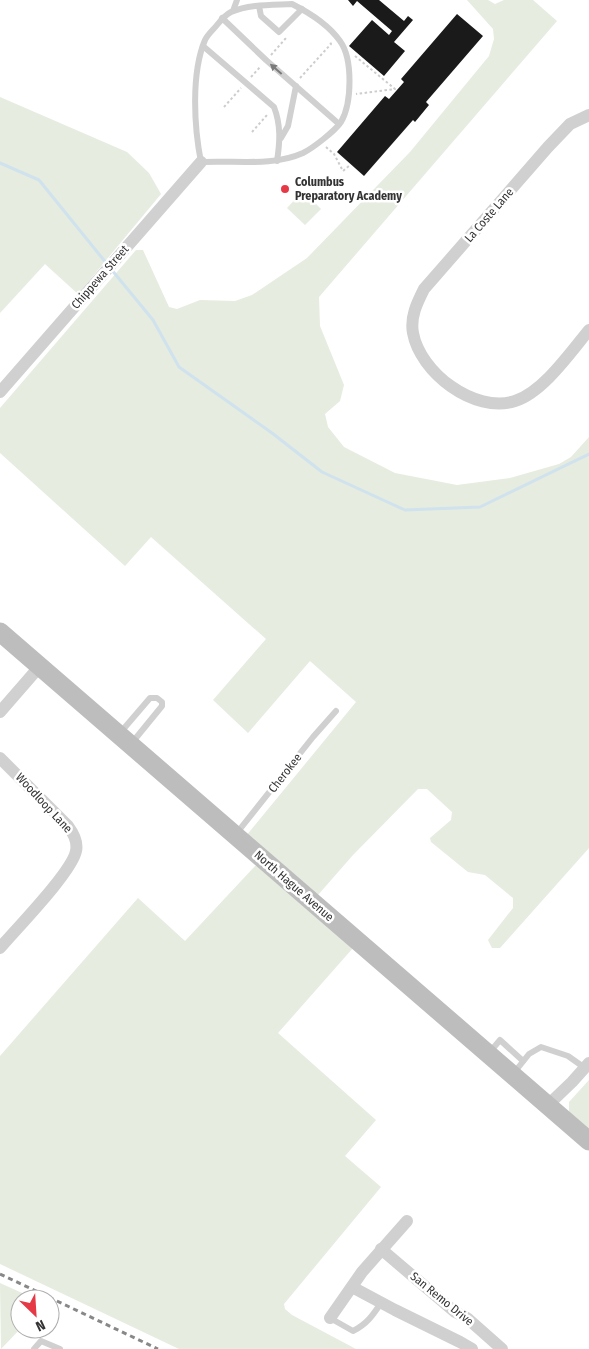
<svg xmlns="http://www.w3.org/2000/svg" width="589" height="1349" viewBox="0 0 589 1349" font-family="'Fira Sans Condensed',sans-serif">
  <style>
    .green { fill: #e6ecdf }
    .lines { fill: none; stroke-linecap: round; stroke-linejoin: round }
    .stream { stroke: #cfe2ee; stroke-width: 3 }
    .building { fill: #1a1a1a }
    .path { stroke: #cdcdcd; stroke-width: 2; stroke-dasharray: 2.5 2.5; stroke-linecap: butt }
    .service { stroke: #d0d0d0; stroke-width: 6 }
    .minor { stroke: #d0d0d0; stroke-width: 12 }
    .secondary { stroke: #bdbdbd; stroke-width: 19 }
    .rail { stroke: #888; stroke-width: 3; stroke-dasharray: 5 4; stroke-linecap: butt }
    .oneway { fill: #7a7a7a }
    .poi-dot { fill: #e63946; stroke: #fff; stroke-width: 2 }
    .labels { text-anchor: middle; dominant-baseline: central; stroke-width: 5; stroke-linejoin: round; paint-order: stroke }
    .poi-label { font-size: 12px; font-weight: bold; fill: #333; stroke: #fff; text-anchor: start }
    .street-label { font-size: 12px; fill: #333; stroke: #fff }
  </style>
  <rect width="100%" height="100%" fill="#fff"/>
  <g class="green">
    <path d="M467,0H488L495,4L504,0H533L557,21L319,297L320,326L344,385L340,401L325,414L328,427L344,447L395,473L457,485L510,478L559,464L571,457L589,437V848L500,948H492L488,940L513,908V898L485,875L468,872L431,842L430,838L451,820L452,812L427,789H418L353,855L318,895L246,836L356,702L310,661L248,733L213,700L266,639L151,537L125,566L0,453V408L136,250H143L169,307L177,309L200,300L235,301L252,295L307,258L410,152L489,56L494,39L493,29Z"/>
    <path d="M0,97L127,152L149,173L161,194L78,294L45,264L0,313Z"/>
    <path d="M303,191L321,209L305,225L287,208Z"/>
    <path d="M257,864L353,948L278,1033L376,1120L345,1156L381,1187L284,1304L285,1309L292,1315L356,1349H179L0,1264V1056L138,898L185,941Z"/>
    <path d="M589,1080V1130L569,1114V1102Z"/>
    <path d="M0,1283L31,1297V1299H20V1329L1,1349Z"/>
  </g>
  <g class="lines">
    <g class="stream">
      <path d="M0,163L39,180L107,264"/>
      <path d="M111,269L153,320L179,367L272,433L322,472L405,510L480,507L589,454"/>
    </g>
  </g>
  <g class="building">
    <path d="M348,0H379L404,21L408,16L413,20L394,42L405,51L384,76L349,46L372,20L389,35L392,31L357,1L353,6Z"/>
    <path d="M457,14L483,36L426,102L429,105L415,122L413,120L364,176L337,152L385,96L389,99L404,82L401,79Z"/>
  </g>
  <g class="lines">
    <g class="path">
      <path d="M271,55L286,38"/>
      <path d="M355,56L395,89L356,94"/>
      <path d="M251,77L261,66"/>
      <path d="M300,78L331,44L330,42"/>
      <path d="M224,107L241,88"/>
      <path d="M252,132L267,115"/>
      <path d="M326,147L334,154L343,171L350,165"/>
    </g>
    <g class="service">
      <path d="M292,4C310,13 328,24 340,41C353,59 352,103 341,122C335,131 313,148 303,153C272,167 234,160 201,162C194,127 191,73 205,40C208,34 213,30 217,25C221,20 225,15 231,12C249,4 273,5 292,4Z"/>
      <path d="M259,6L261,16L279,32L302,9"/>
      <path d="M233,11L237,0"/>
      <path d="M222,18L266,60L339,124"/>
      <path d="M203,46L274,107C281,125 280,142 277,161"/>
      <path d="M281,138L288,126L296,86"/>
      <path d="M120,733L150,698H157L162,702V706L131,744"/>
      <path d="M236,834L313,737L336,711"/>
      <path d="M489,1053L500,1040L523,1061"/>
      <path d="M513,1074L529,1054L541,1047L568,1056L585,1068"/>
      <path d="M330,1318L353,1331C367,1324 373,1315 381,1303"/>
      <path d="M34,1349L41,1341L60,1349"/>
    </g>
    <g class="minor">
      <path d="M589,115L570,124L548,147L424,289C417,303 410,317 413,333C420,372 474,414 515,401C543,392 570,353 589,330"/>
      <path d="M0,392L201,162"/>
      <path d="M0,712L40,666"/>
      <path d="M0,758L68,826C74,834 78,842 76,851C72,872 16,929 0,948"/>
      <path d="M548,1105L572,1082L589,1063"/>
      <path d="M381,1249L455,1312L467,1318L502,1349"/>
      <path d="M352,1287L395,1310L460,1342L472,1349"/>
      <path d="M330,1318L362,1272L407,1221"/>
    </g>
    <path class="secondary" d="M0,632L589,1141"/>
    <path class="rail" d="M0,1274L158,1349"/>
  </g>
  <defs><path id="oneway-solid" d="M-6-.8H1V-3.2L6.5 0L1 3.2V.8H-6Z" transform="scale(1.25)"/></defs>
  <use class="oneway" href="#oneway-solid" transform="translate(276 69) rotate(-139)"/>
  <circle class="poi-dot" cx="285" cy="189" r="5"/>
  <g class="labels">
    <g class="poi-label">
      <text x="295" y="182">Columbus<tspan x="295" dy="14">Preparatory Academy</tspan></text>
    </g>
    <g class="street-label">
      <text transform="translate(489 215) rotate(-49)">La Coste Lane</text>
      <text transform="translate(100 277) rotate(-49)">Chippewa Street</text>
      <text transform="translate(285 773) rotate(-52)">Cherokee</text>
      <text transform="translate(44 803) rotate(47)">Woodloop Lane</text>
      <text transform="translate(294 886) rotate(41)">North Hague Avenue</text>
      <text transform="translate(442 1299) rotate(39)">San Remo Drive</text>
    </g>
  </g>
  <g transform="translate(35 1314) rotate(155)"><circle r="24" fill="#ffffff" stroke="#adadad"/>
  <path d="M0-4L9 19L0 12L-9 19Z" fill="#e63946"/>
  <text y="-8" font-size="14" font-weight="bold" text-anchor="middle" fill="#333333">N</text>
  </g>
</svg>
